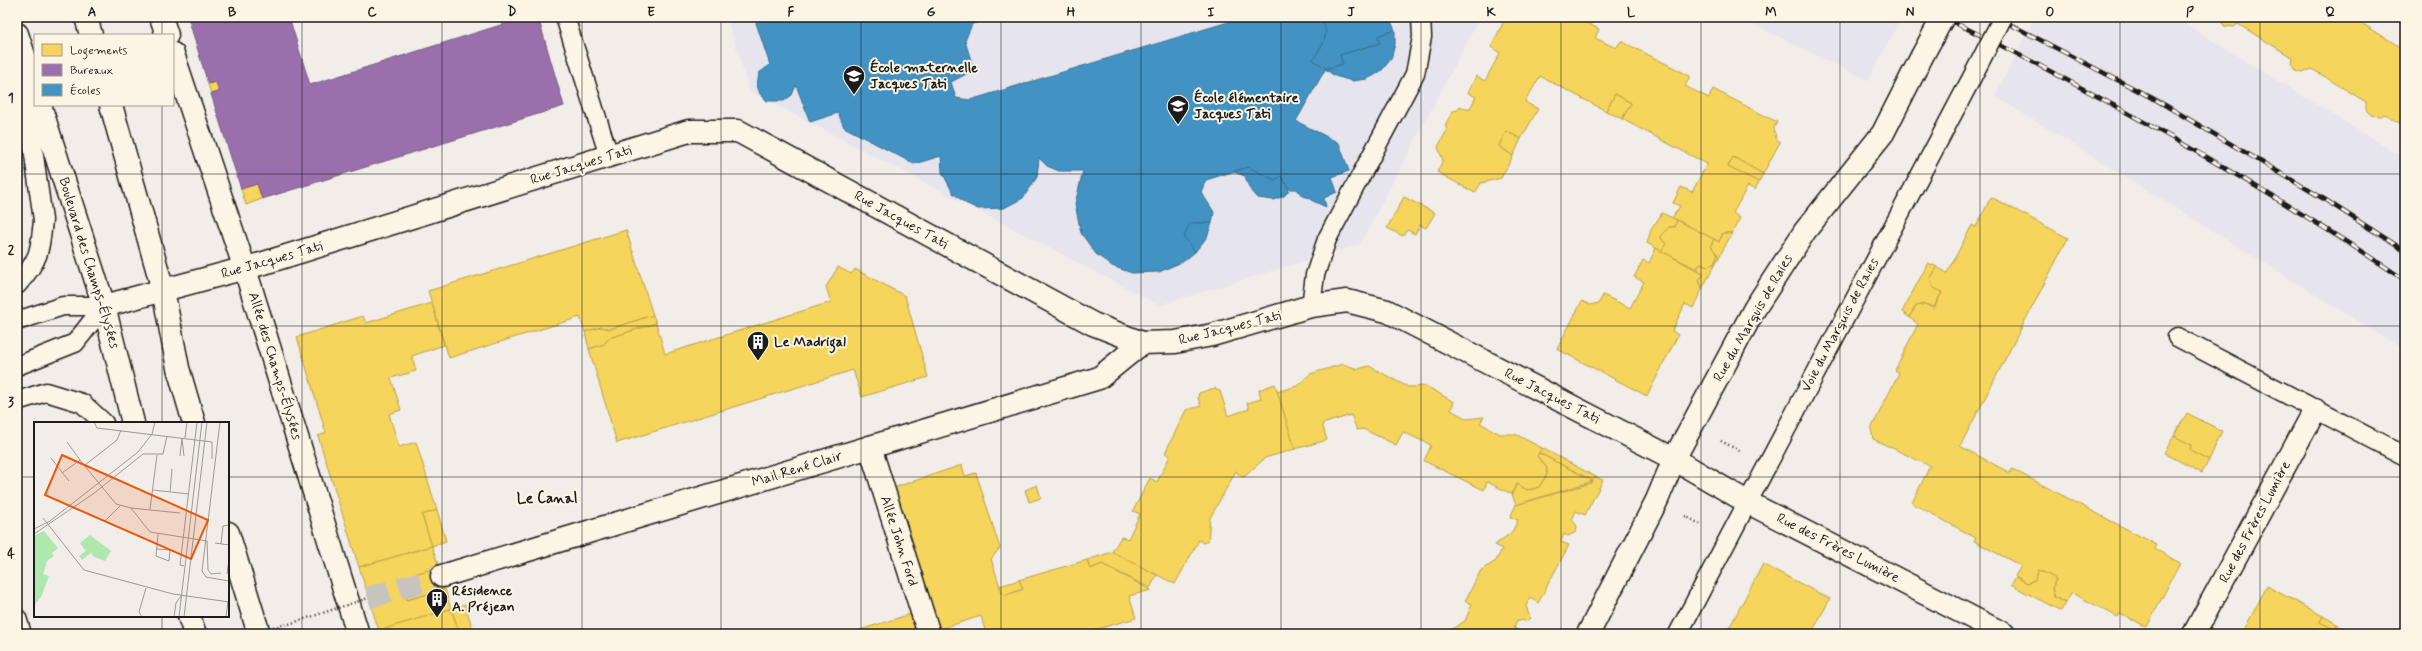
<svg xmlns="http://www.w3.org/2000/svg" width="2422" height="651" viewBox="0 0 2422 651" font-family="Mynerve,sans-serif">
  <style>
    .built { fill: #e6e4ec }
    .homes { fill: #f6d55c; stroke: #b59e49 }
    .offices { fill: #9970ab; stroke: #745780 }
    .schools { fill: #4393c3; stroke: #376f91 }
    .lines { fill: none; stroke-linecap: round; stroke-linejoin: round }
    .street-tunnel { stroke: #c7c3bf; stroke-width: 22; stroke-dasharray: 22 11; stroke-linecap: butt }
    .lane-casing { stroke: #1c1c1c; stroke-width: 21 }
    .street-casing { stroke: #1c1c1c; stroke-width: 25 }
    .secondary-casing { stroke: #1c1c1c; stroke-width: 25 }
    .path { stroke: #1c1c1c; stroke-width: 2.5; stroke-dasharray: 1 3; stroke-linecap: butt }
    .lane { stroke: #fcf5e5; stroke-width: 18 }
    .street { stroke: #fcf5e5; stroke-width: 22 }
    .secondary { stroke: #fcf5e5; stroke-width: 22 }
    .rail-casing { stroke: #1c1c1c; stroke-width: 4.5 }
    .rail { stroke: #fcf5e5; stroke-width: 3; stroke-dasharray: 9; stroke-linecap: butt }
    .lane-bridge-casing { stroke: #1c1c1c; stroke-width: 21; stroke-linecap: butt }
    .street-bridge-casing { stroke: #1c1c1c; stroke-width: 25; stroke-linecap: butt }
    .path-bridge { stroke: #1c1c1c; stroke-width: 2.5; stroke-dasharray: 1 3; stroke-linecap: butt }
    .lane-bridge { stroke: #fcf5e5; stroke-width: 18 }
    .street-bridge { stroke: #fcf5e5; stroke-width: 22 }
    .grid { fill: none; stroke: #1c1c1c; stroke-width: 1; stroke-opacity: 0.55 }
    .labels { text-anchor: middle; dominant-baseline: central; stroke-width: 4; stroke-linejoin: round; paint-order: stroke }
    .poi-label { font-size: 14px; font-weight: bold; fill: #1c1c1c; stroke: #fcf5e5; text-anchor: start }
    .street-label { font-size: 14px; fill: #1c1c1c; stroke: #fcf5e5 }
    .neighbourhood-label { font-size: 15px; font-weight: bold; fill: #1c1c1c; stroke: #fcf5e5 }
    .inset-road { fill: none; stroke: #9c9996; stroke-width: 1 }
    .view { fill: #e8590c; fill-opacity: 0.15; stroke: #e8590c; stroke-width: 2 }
    .inset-edge { fill: none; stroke: #1c1c1c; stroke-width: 2 }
    .neatline { fill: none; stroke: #1c1c1c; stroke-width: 1.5 }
    .grid-label { font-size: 13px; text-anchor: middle; font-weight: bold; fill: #1c1c1c }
  </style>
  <rect width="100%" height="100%" fill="#f2ede8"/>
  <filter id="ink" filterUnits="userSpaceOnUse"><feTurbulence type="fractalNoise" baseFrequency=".025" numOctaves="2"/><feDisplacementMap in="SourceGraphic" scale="8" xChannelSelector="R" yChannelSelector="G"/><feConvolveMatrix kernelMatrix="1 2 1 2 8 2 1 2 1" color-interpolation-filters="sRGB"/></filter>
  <g filter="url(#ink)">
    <g class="built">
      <path d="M727,17H1480L1360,244L1159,305L750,91Z"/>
      <path d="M1738,17H1902L1868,80Z"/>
      <path d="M2035,17H2174L2405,159V350L1995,96Z"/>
    </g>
    <g class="homes">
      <path d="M1506,17H1575L1599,29L1595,38L1616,48L1621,41L1690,76L1685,86L1709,98L1713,89L1777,122L1774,128L1776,139L1780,142L1763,174L1733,157L1728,167L1759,182L1755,190L1748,186L1733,213L1740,218L1732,233H1723L1719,242L1672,218L1680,206L1673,203L1681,187L1692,192L1707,164L1622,119L1631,103L1615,94L1606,111L1540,76L1525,102L1538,109L1521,139L1506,131L1499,146L1513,156L1501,178L1481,183L1475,193L1437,172L1443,160L1438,147L1447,130L1445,125L1453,111L1458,110L1460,106L1469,110L1476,97L1468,93L1476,76L1485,81L1500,53L1491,47Z"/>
      <path d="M2219,17H2352L2405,50V126L2384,114L2380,116L2371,115L2366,110V102L2312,69L2303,73L2295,71L2292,65L2293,58L2238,24L2234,27L2224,26Z"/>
      <path d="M216,82L219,92L211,94L208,84Z"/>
      <path d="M1615,94L1631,103L1622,119L1606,111Z"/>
      <path d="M1506,131L1521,139L1513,156L1499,146Z"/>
      <path d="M1733,157L1763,174L1759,182L1728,167Z"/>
      <path d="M257,184L262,199L246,205L241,189Z"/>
      <path d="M1404,197L1435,213L1426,228L1420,225L1415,234L1407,230L1403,236L1387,228Z"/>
      <path d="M1991,197L2068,238L1960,446L2010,473L2012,469L2157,545L2155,549L2180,563L2147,627L2120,613L2118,617L2072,593L2065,603L2055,597L2052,588L2056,579L2039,570L2035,580L2027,583L2015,576L2021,566L1974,541L1976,538L1912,503L1930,466L1873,439L1871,429L1899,373L1895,370L1918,324L1909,317L1916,306L1925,304L1934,309L1942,292L1933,288L1930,279L1937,267L1947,273L1972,225L1976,227Z"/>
      <path d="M1662,213L1677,220L1675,227H1669L1662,234L1661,238L1666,244L1661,251L1647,243L1651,230Z"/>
      <path d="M1677,220L1714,239L1711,246L1718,255L1714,264L1707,266L1701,263L1697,269L1661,251L1666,244L1661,238L1662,234L1669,227H1675Z"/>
      <path d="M626,230L653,315L610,329L601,327L585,332L580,317L449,358L428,291Z"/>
      <path d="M1723,233H1732L1702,289L1699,280L1704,274L1697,269L1701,263L1707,266L1714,264L1718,255L1711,246L1714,239L1719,242Z"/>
      <path d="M1656,248L1704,274L1699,280L1702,289L1693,308L1685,304L1672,331L1678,335L1647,396L1557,349L1582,301L1590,305L1599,303L1603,295L1630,308L1644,282L1634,277L1643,260L1649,263Z"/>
      <path d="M1928,263L1937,267L1930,279L1933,288L1942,292L1934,307L1925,304L1916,306L1909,317L1902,312Z"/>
      <path d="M838,267L851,274L855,269L905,296L928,377L862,397L853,370L617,443L589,349L604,344L609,338L656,323L665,354L831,302L826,287Z"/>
      <path d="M432,303L444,345L412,356L416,371L391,378L401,410L389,414L399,447L416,442L437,510L422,515L432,546L359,567L318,436L326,433L297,337L363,316L366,323Z"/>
      <path d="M653,315L656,323L609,338L604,344L589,349L585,332L601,327L610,329Z"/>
      <path d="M1343,364L1358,369L1369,366L1408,387L1426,386L1454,402L1451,410L1467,419L1484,417L1480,423L1500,434H1515L1542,448L1537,456L1547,468V475L1539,487L1534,489L1527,490L1517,484L1512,494L1487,482L1484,490L1424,461L1431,445L1403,432L1396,445L1363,429L1357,430L1351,415L1322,424L1327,440L1295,449L1277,392L1297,386L1310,374Z"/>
      <path d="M1275,384L1295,449L1265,458L1244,477L1239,475L1236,471L1210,518L1208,541L1203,543L1199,540L1175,584L1112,552L1121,537L1128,539L1140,514L1133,511L1150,478L1157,482L1170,456L1165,453L1186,410L1201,406L1198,398L1199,393L1215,388L1220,391L1228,416L1249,409L1247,403L1261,399L1259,390Z"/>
      <path d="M2187,413L2222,431L2209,460L2190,450L2191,445L2174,436Z"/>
      <path d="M2174,436L2191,445L2190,450L2209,460L2202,473L2164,453Z"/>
      <path d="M1542,448L1596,477L1593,481L1539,453Z"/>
      <path d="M1539,453L1593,481L1516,505L1512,494L1517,484L1527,490L1534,489L1539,487L1547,475V468L1537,456Z"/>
      <path d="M962,465L965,476L976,473L1000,548L991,559L1003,596L1023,589L1019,580L1087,560L1090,569L1102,564L1151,590L1129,596L1136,618L1094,630V634H986L981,616L937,630L893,488Z"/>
      <path d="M1596,477L1603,480L1585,515L1576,511L1572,520L1577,526L1576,532L1568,536L1564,534L1561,542L1569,545L1538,603L1530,598L1526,606L1530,618L1526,621L1517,620L1514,628L1522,632L1521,634H1455L1449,631L1465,621L1472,604L1465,601L1481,570L1496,561L1502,549L1495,545L1512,532L1518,520L1510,517L1516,505L1591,483Z"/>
      <path d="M1037,485L1041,498L1029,502L1025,490Z"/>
      <path d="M437,510L446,541L432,546L422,515Z"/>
      <path d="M432,546L439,567L401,578L407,600L445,589L451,609L379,631L359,567Z"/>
      <path d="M1112,552L1157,575L1150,588L1102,564L1090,569L1087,560Z"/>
      <path d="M1763,564L1830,599L1811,634H1726Z"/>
      <path d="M439,567L445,589L407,600L401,578Z"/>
      <path d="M2039,570L2056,579L2052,588L2054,597L2065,603L2061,611L2011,585L2016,577L2027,583L2035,580Z"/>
      <path d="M1019,580L1023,589L1003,596L1000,586Z"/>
      <path d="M2267,586L2323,616L2320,622L2334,629L2337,624L2356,634H2242Z"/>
      <path d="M465,604L474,634H460L451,609Z"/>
      <path d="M451,609L460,634H379V631L387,628Z"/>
      <path d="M914,613L921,634H847Z"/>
      <path d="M2323,616L2337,624L2334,629L2320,622Z"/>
    </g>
    <path class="offices" d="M188,17H289L310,85L526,17H538L564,106L262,199L257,184L241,189L211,94L219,92L216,82L208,84Z"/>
    <g class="schools">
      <path d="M757,17H995L972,24L965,41L974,70L951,82L956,98L970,100L1245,17H1322L1326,32L1324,42L1313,60L1326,68L1296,121L1339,143L1349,171L1332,177L1337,192L1324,198L1326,207L1311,200V198L1302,196L1297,189H1289L1281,176L1275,180L1248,167L1206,180L1201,192L1214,212L1212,223H1190L1184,237L1195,252L1184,261L1159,272L1132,273L1112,266L1096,254L1081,233L1075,204L1083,171H1059L1047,166L1039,158L1037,177L1023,198L1004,208L978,209L965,203L953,193L942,172L941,156L914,164L844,127L838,113L810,122L796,85L792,95L784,101H767L760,94L757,85L759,73L770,65L756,23Z"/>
      <path d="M1322,17H1389L1395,30L1378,36L1380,43L1340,55L1343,64L1325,69L1326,68L1313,60L1324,42L1326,32Z"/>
      <path d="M1395,30V44L1391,59L1382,70L1375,75L1367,79L1352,81L1335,76L1325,69L1343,64L1340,55L1380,43L1378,36Z"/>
      <path d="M1248,167L1275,180L1281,176L1289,189L1288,192L1284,196L1273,200L1258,198L1249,188L1245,176L1234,172Z"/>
      <path d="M1190,223H1212L1207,237L1195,252L1184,237Z"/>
    </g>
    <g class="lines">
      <path class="street-tunnel" d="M368,598L442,576"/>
      <g class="lane-casing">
        <g id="lane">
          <path d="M565,17L609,156"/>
          <path d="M17,285C39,260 40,253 43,220L22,69"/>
          <path d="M1311,306L1315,275L1327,239L1415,74L1422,37L1421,17"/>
          <path d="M17,321L63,306H104"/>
          <path d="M2177,337L2405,456"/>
          <path d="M17,366L75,343L104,306"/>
          <path d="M17,401L46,392L82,403L104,423"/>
          <path d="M17,618L22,634"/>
          <path d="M1678,634L1969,83"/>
        </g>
      </g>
      <g class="street-casing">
        <g id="street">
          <path d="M161,17L167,35"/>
          <path d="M173,54L245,269L358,634"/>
          <path d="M104,306L264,263L689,131H738L1093,324L1142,343L1175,342L1212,335L1311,306L1347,301L1387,311L1674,459L1747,502L2004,634"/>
          <path d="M870,447L929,634"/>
          <path d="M442,576L1099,378L1142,343"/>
          <path d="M1588,634L1657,500L1674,459L1755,308L1805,231L1883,133L1921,58"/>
          <path d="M2194,634L2315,410"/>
        </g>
      </g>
      <g class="secondary-casing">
        <g id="secondary">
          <path d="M86,17L91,35"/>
          <path d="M17,34L35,89"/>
          <path d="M40,105L104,306L133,423"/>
          <path d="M111,105L163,290L178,368L194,423"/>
          <path d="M228,533L259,634"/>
          <path d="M189,616L195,634"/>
        </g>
      </g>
      <g class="path">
        <path d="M1721,441L1740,451"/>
        <path d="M1685,516L1702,525"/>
      </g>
      <use href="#lane" class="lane"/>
      <use href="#street" class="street"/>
      <use href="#secondary" class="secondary"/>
      <g class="rail-casing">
        <g id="rail">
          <path d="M1942,17C2002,44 2059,76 2117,107C2215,161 2312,218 2405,280"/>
          <path d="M1996,17L2158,101L2324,199L2405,251"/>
        </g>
      </g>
      <use href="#rail" class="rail"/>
      <g class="lane-bridge-casing">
        <path id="lane-bridge" d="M1969,83L2003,17"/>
      </g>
      <g class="street-bridge-casing">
        <path id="street-bridge" d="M1921,58L1943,17"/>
      </g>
      <path class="path-bridge" d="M230,634L289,624L368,598"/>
      <use href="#lane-bridge" class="lane-bridge"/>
      <use href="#street-bridge" class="street-bridge"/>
    </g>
  </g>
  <path class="grid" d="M162,17V35M302,17V634M442,17V634M582,17V634M721,17V634M861,17V634M1001,17V634M1141,17V634M1281,17V634M1421,17V634M1561,17V634M1701,17V634M1840,17V634M1980,17V634M2120,17V634M2260,17V634M162,105V423M17,174H2405M17,326H2405M17,477H35M228,477H2405M162,616V634"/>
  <defs>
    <g id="school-pin" transform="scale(1.15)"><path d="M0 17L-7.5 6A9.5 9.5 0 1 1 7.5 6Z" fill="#1c1c1c" stroke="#fcf5e5"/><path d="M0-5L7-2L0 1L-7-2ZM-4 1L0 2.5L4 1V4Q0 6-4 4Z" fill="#fff"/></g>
    <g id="building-pin" transform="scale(1.15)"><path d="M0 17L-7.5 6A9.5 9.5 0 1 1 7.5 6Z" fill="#1c1c1c" stroke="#fcf5e5"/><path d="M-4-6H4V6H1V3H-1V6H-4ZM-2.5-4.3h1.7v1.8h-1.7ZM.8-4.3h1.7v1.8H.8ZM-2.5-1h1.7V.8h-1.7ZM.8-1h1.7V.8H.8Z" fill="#fff"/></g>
  </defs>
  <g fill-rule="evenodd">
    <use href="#school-pin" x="854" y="76"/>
    <use href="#school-pin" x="1178" y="106"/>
    <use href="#building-pin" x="758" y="342"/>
    <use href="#building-pin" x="437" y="599"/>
  </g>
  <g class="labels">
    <g class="poi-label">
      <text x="870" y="68">École maternelle<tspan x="870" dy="16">Jacques Tati</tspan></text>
      <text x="1194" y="98">École élémentaire<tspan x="1194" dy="16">Jacques Tati</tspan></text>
      <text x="774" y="342">Le Madrigal</text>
      <text x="452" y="591">Résidence<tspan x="452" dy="16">A. Préjean</tspan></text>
    </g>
    <g class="street-label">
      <text transform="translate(581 165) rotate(-17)">Rue Jacques Tati</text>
      <text transform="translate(901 220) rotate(29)">Rue Jacques Tati</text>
      <text transform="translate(272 260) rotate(-16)">Rue Jacques Tati</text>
      <text transform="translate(89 263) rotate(73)">Boulevard des Champs-Élysées</text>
      <text transform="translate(1753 318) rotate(-60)">Rue du Marquis de Raies</text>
      <text transform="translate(1840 325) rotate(-62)">Voie du Marquis de Raies</text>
      <text transform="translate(1230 328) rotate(-14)">Rue Jacques Tati</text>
      <text transform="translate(275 366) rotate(73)">Allée des Champs-Élysées</text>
      <text transform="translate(1552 396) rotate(27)">Rue Jacques Tati</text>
      <text transform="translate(797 469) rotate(-17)">Mail René Clair</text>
      <text transform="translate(2255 522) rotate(-62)">Rue des Frères Lumière</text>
      <text transform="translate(899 541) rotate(72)">Allée John Ford</text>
      <text transform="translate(1838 548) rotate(27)">Rue des Frères Lumière</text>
    </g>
    <g class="neighbourhood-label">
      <text x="547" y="499">Le Canal</text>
    </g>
  </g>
  <g transform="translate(34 422)">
    <rect width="195" height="195" fill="#f2ede8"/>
    <path d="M10,109L24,126L18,131L20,134L13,139L9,152L15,154L7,175L0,183V114ZM56,113L77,129L71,139L60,135L57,131L48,138L45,134L52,129L46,121Z" fill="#afe8ad"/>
    <path class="inset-road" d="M60,0L63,6L178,20V37M186,0L168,149L172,155L195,159M148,16L150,34M151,16L153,0M33,20L46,38M146,34L148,16M17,36L35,59M51,43L83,18L87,8M28,51L46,38L82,82L97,86L116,110L173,119L174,148L177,152L187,151M119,68L155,72M136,70L138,47M97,86L146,91M116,87L123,33M9,96L50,148L139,172L195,180M71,99L86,84M0,107L16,99L104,30L118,12L121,0M0,112L59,72L109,32H129L133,14M181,121L195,123M187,122L189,104L195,103M123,127L136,128L135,139L122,134L124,112M150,144L146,143L163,0M193,152L195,138M108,195L105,190L112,166M140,195L142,181L147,174M145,195L168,0M150,195L173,0M192,195L194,179"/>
    <path class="view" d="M28,33L174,98L157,137L11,73Z"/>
    <rect width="195" height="195" class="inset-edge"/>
  </g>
  <rect width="2422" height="651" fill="none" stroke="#fcf5e5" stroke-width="44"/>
  <rect x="34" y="34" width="140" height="72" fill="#fcf5e5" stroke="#a29e95"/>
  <rect x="42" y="44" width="20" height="12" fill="#f6d55c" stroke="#a29e95"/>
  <text x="70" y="54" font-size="12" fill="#1c1c1c">Logements</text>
  <rect x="42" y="64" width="20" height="12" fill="#9970ab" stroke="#a29e95"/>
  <text x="70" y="74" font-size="12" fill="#1c1c1c">Bureaux</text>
  <rect x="42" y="84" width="20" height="12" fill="#4393c3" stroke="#a29e95"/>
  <text x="70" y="94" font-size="12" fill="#1c1c1c">Écoles</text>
  <rect x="22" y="22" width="2378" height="607" class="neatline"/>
  <g class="grid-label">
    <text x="92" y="16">A</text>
    <text x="232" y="16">B</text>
    <text x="372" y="16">C</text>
    <text x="512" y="16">D</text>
    <text x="651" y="16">E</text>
    <text x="791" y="16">F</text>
    <text x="931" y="16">G</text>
    <text x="1071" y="16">H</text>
    <text x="1211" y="16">I</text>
    <text x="1351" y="16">J</text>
    <text x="1491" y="16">K</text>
    <text x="1631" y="16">L</text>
    <text x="1771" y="16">M</text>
    <text x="1910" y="16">N</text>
    <text x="2050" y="16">O</text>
    <text x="2190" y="16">P</text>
    <text x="2330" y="16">Q</text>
    <text x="11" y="102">1</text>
    <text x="11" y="254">2</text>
    <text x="11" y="406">3</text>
    <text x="11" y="558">4</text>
  </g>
</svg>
